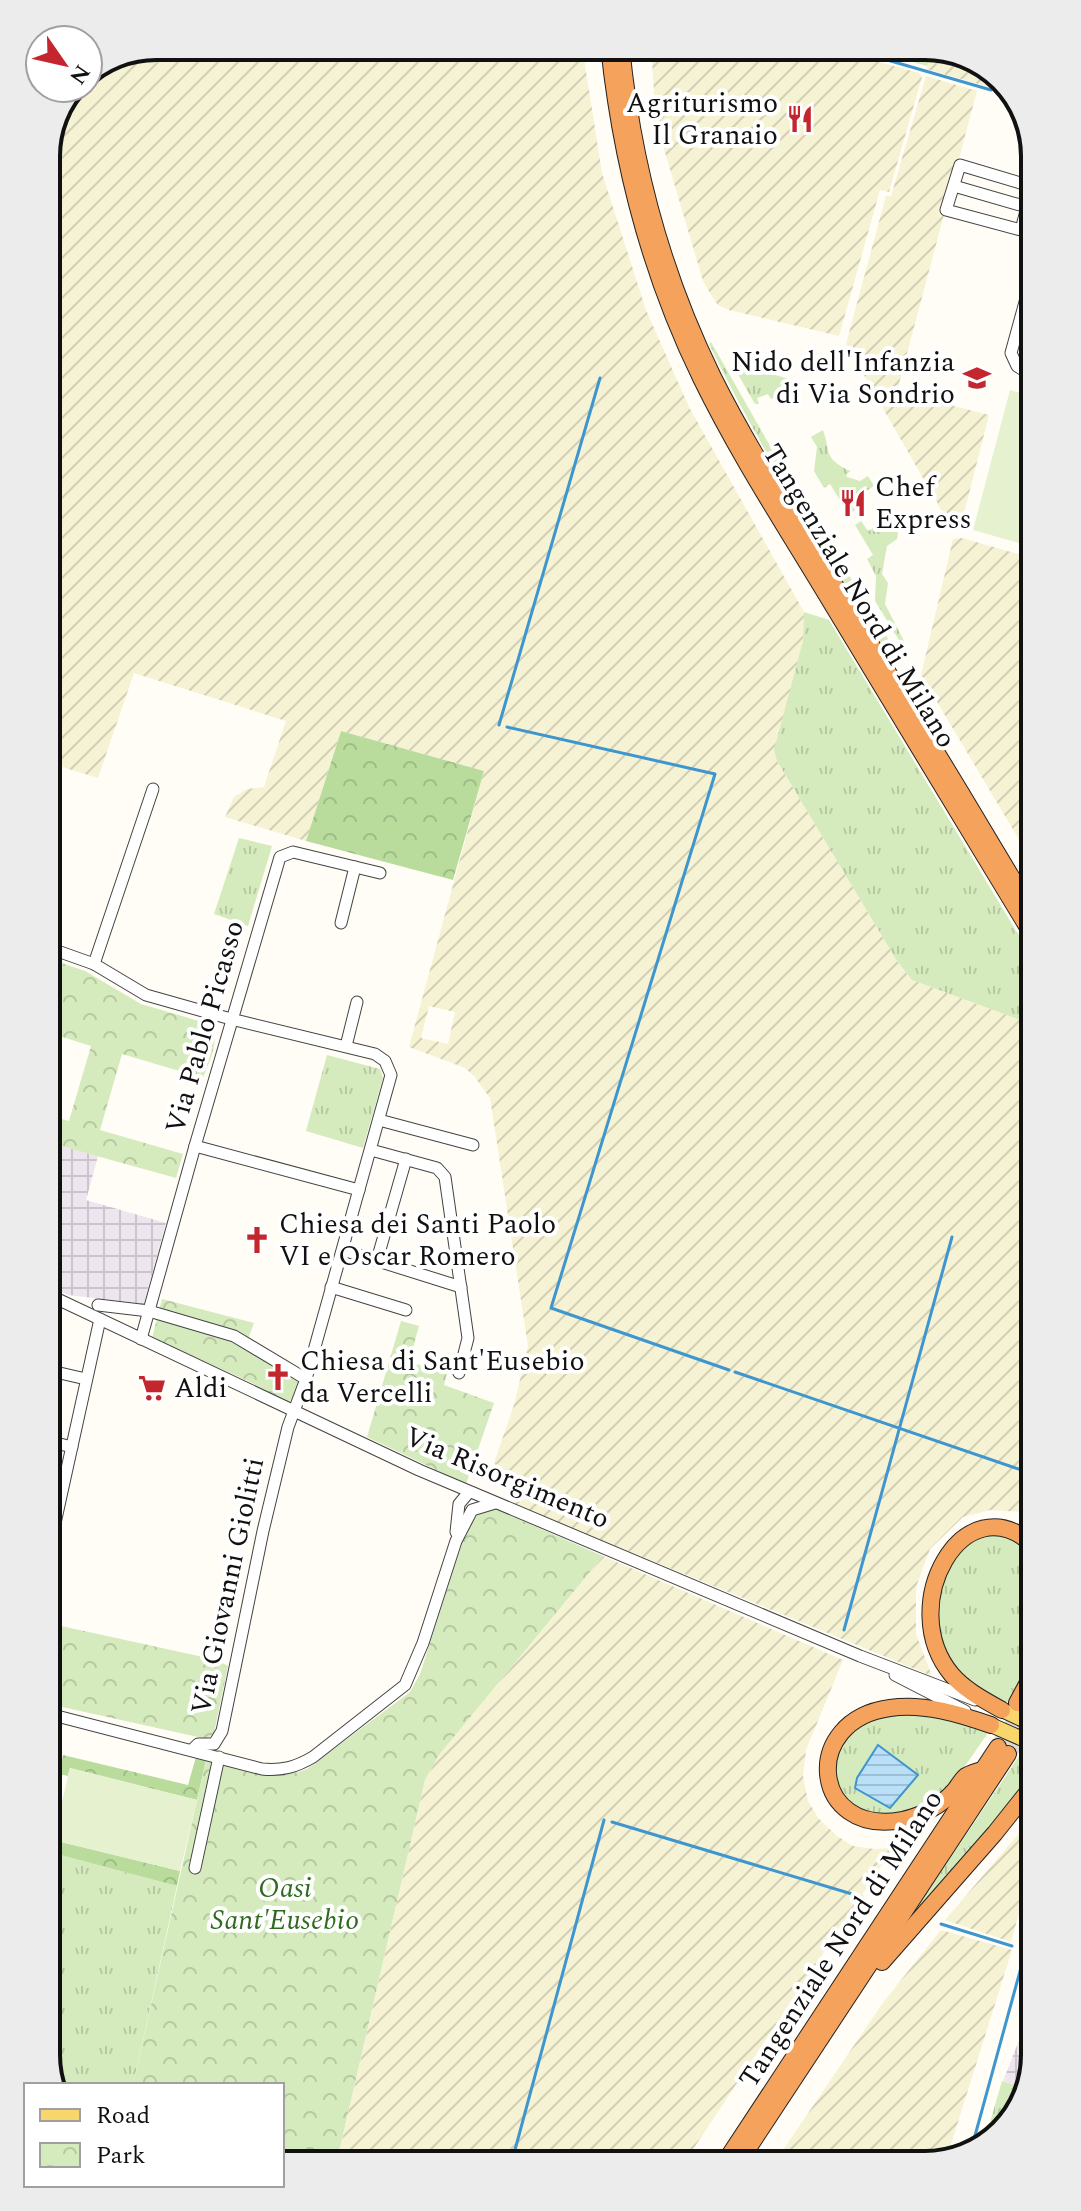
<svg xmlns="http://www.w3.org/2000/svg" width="1081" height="2211" viewBox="0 0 1081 2211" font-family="Spectral,serif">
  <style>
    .industrial { fill: url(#industrial-grid) }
    .farmland { fill: url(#farmland-furrows); fill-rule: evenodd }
    .grass { fill: url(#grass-tufts) }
    .forest { fill: url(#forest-crowns) }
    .park { fill: url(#park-crowns) }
    .garden { fill: url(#garden-dots) }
    .pitch { fill: #e6f2cf }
    .water { fill: url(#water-rules); stroke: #3f96cf; stroke-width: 2 }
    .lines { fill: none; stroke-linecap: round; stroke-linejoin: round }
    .stream { stroke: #3f96cf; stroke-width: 3 }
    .highway-tunnel { stroke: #dbdad3; stroke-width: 16; stroke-dasharray: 16 8; stroke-linecap: butt }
    .minor-casing { stroke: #444; stroke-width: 13 }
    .major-casing { stroke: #222; stroke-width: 16 }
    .highway-casing { stroke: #222; stroke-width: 18 }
    .minor { stroke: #fff; stroke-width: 11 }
    .major { stroke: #f9d66b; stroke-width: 14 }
    .highway { stroke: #f5a25d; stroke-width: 16 }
    .labels { text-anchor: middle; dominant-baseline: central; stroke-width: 8; stroke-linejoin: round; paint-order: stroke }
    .poi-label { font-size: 28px; fill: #111; stroke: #fff; text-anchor: start }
    .street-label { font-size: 28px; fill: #111; stroke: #fff }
    .park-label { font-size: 28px; font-style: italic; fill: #2f6b1f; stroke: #fff }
    .rim { fill: none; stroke: #111; stroke-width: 4 }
  </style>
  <defs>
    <pattern id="industrial-grid" width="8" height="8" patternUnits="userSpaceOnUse" patternTransform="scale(2)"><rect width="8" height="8" fill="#eee6ef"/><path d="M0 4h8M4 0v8" fill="none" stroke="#cbc4cc"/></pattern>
    <pattern id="farmland-furrows" width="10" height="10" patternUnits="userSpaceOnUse" patternTransform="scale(2)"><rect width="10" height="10" fill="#f6f3d4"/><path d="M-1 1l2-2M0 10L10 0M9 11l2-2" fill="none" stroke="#d2cfb5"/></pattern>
    <pattern id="grass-tufts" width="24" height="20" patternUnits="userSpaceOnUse" patternTransform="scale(2)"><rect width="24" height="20" fill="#d5ebbd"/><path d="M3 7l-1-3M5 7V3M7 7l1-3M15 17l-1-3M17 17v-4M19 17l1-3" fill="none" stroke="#b6c8a1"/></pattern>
    <pattern id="forest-crowns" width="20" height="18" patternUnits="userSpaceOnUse" patternTransform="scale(2)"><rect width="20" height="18" fill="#b9dc9c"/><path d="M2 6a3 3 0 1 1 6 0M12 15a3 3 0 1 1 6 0" fill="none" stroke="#9ebc85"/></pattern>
    <pattern id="park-crowns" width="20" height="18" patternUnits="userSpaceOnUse" patternTransform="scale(2)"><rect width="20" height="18" fill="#d5ebbd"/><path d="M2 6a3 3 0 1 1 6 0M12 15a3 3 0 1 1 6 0" fill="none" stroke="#b6c8a1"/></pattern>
    <pattern id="garden-dots" width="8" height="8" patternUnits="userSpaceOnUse" patternTransform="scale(2)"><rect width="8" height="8" fill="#d5ebbd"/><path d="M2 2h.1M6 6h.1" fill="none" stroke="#b6c8a1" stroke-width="1.8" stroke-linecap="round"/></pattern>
    <pattern id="water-rules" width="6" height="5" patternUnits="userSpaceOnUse" patternTransform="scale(2)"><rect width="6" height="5" fill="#b9e0f7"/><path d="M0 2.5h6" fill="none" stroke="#9ebfd3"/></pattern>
  </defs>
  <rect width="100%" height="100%" fill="#fffdf5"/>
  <g class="industrial">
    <path d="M50,1143L98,1156L86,1200L166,1223L144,1304L68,1295L51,1287Z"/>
    <path d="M1035,2000V2055L1025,2088L1003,2081Z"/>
  </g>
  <g class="farmland">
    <path d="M156,46H582L602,173L646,310L689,407L804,612L803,641L777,761L897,961L912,980L1031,1024L1033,1519L1022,1512L990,1510L963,1517L930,1549L916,1587V1634L932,1676L514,1504L494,1463L514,1405L528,1346L490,1098L474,1076L465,1068L409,1047L484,771L341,731L306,841L225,817L234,797L247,789L264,787L286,721L134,673L98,778L49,763L46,149L74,88H88V74ZM429,1006L455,1012L448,1044L421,1038Z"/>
    <path d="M651,46H821L919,73L922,77L889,192L880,190L839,336L729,310L718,305L713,298L703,281L656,122Z"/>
    <path d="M933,46L992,68L994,71L989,87L926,69Z"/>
    <path d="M926,76L977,91L897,391L989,415L960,529L954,532L846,344L886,196H891Z"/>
    <path d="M962,538L1029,557L1030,858L921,675L953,539Z"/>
    <path d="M603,1556L843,1660L806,1750L803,1776L808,1801L819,1819L837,1836L853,1846L874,1849L893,1848L686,2160L337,2162L425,1780L439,1755Z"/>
    <path d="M1034,1816V1859L1011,1942L945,1920Z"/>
    <path d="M941,1930L1012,1950L947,2157L777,2159L882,2004Z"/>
  </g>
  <g class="grass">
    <path d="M711,342L798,495L883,629L899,661L898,665L890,659C828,555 762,453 709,344Z"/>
    <path d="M739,365L793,380L800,391L797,393L792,381L776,390L779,396L771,399L768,394L757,398L759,404H755L735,369Z"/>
    <path d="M823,430C831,453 823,458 850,471L846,475L847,477L860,481L868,476L874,486L850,501L855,510L849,515L830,484L824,488L814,471L817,447L811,437Z"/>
    <path d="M891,509L899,524L897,539L887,546L882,574L888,583L885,604L904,641L902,645L875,601L876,576L867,559L873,555L855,525L861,521L868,531L891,517L888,511Z"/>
    <path d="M804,612L829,620L1030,954L1031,1024L912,980L897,961L777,761L774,750L803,641Z"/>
    <path d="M239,838L272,846L248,926L214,914Z"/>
    <path d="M327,1055L380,1069L383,1078L363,1148L306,1131Z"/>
    <path d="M1004,1533L1033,1552V1662L1006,1705L965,1682L936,1638L939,1579L969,1540Z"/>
    <path d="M913,1710L990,1730L947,1792L914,1813L861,1814L831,1780V1756L861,1721Z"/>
    <path d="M1026,1746L1034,1749V1778L903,1928Z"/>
    <path d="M53,1853L177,1886L133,2085H54Z"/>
    <path d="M1002,2081L1025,2088L1016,2116L984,2143Z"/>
  </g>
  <g class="forest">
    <path d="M341,731L484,771L453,880L306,841Z"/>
    <path d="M63,1755L188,1785L196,1757L206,1760L197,1800L70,1768L68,1776L59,1774Z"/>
    <path d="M53,1840L180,1871L177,1886L53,1853Z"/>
  </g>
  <g class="park">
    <path d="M50,959L85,971L141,1004L209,1024C222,1039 209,1061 203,1078L122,1054L100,1130L183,1154L176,1178L50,1143V1116L69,1121L91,1046L50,1033Z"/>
    <path d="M162,1299L254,1323L246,1344L301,1379L295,1399L287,1402L250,1382L152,1338Z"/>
    <path d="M401,1321L419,1326L409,1362L447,1373L444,1385L494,1403L466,1484L367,1437Z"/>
    <path d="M493,1508L603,1556L439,1755L425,1780L337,2161L340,2163H282V2085H133L206,1760C240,1768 273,1782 307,1769L410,1692L420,1674L468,1525L480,1512Z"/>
    <path d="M52,1624L217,1660L228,1666L214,1733L207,1739L53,1705Z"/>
  </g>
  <path class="garden" d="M857,46H932L927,66Z"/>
  <g class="pitch">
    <path d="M1010,390L1028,395L1029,546L973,530Z"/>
    <path d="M70,1768L197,1800L180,1871L53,1840Z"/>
  </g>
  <path class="water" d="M878,1745L918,1775L890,1808L855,1788L857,1778Z"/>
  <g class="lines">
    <g class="stream">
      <path d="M839,46L991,90"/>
      <path d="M499,725L600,378"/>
      <path d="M507,727L715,774L551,1308L729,1370"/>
      <path d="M735,1372L1033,1474"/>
      <path d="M844,1630L952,1237"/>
      <path d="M612,1822L862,1897"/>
      <path d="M941,1924L1012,1946"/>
      <path d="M970,2154L1034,1920"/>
      <path d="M512,2161L604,1820"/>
    </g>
    <g class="highway-tunnel">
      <path d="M998,1747L1024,1707"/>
      <path d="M1008,1754L1034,1716"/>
    </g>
    <g class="minor-casing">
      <g id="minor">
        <path d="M1027,185L960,165L946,210L1021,230L1027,207"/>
        <path d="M954,186L1027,207"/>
        <path d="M1028,291L1011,353L1017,366L1028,373"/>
        <path d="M341,923L355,867"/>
        <path d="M49,948L94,964L146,995L231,1019L375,1054L385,1061L391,1075L306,1379L288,1427L263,1531L222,1731L214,1744H198L192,1750"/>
        <path d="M94,964L153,789"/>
        <path d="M346,1046L357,1002"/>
        <path d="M379,1120L473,1145"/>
        <path d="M195,1146L359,1190"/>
        <path d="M371,1150L437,1168L445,1177L468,1338L459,1373"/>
        <path d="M343,1250L461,1287"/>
        <path d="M377,1260L406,1159"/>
        <path d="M331,1287L406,1310"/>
        <path d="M51,1296L419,1470L860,1656L975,1700"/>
        <path d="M98,1305L149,1311L234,1336L306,1379"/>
        <path d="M141,1339L195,1146L280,857L293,852L380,873"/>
        <path d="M51,1371L86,1379"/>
        <path d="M52,1442L72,1447"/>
        <path d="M456,1532L459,1504L469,1492"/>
        <path d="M52,1537L100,1319"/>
        <path d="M895,1675L965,1711"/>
        <path d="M53,1715L262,1769C282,1771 296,1767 313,1757L405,1685L423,1643L456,1541L472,1510L495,1503"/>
        <path d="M195,1868L219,1757"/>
      </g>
    </g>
    <g class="major-casing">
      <g id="major">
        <path d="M1002,1710L1034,1725"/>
        <path d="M991,1725L1034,1744"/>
      </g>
    </g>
    <g class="highway-casing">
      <g id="highway">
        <path d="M609,46C621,161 650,274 701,378C740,458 789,532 835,609C900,716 965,823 1030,931"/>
        <path d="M621,46C632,161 662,273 713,377C751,453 798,524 842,597C905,700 968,804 1030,908"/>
        <path d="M1017,1703L1033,1673"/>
        <path d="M1002,1710C984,1700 965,1690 952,1675C894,1606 964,1481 1033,1545"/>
        <path d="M983,1770C978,1771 971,1773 966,1776C962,1779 958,1786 955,1790C942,1805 922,1816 902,1820C811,1837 800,1720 890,1708C924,1703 959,1714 991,1725"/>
        <path d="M882,1962L995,1833L1034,1784"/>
        <path d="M727,2159L998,1747"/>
        <path d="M741,2159L1008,1754"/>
      </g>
    </g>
    <use href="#minor" class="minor"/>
    <use href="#major" class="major"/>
    <use href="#highway" class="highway"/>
  </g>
  <defs>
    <g id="restaurant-bare" transform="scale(2.16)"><path d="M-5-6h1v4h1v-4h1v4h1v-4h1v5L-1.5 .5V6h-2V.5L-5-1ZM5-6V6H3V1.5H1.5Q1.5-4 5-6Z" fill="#c4262e" stroke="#fff" stroke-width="2.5" paint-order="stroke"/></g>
    <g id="school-bare" transform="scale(2.16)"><path d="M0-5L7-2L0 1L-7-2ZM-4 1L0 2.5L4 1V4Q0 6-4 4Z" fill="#c4262e" stroke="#fff" stroke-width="2.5" paint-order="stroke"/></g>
    <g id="church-bare" transform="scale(2.16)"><path d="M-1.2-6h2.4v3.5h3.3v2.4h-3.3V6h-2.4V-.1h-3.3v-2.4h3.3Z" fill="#c4262e" stroke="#fff" stroke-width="2.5" paint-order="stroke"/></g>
    <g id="supermarket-bare" transform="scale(2.16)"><path d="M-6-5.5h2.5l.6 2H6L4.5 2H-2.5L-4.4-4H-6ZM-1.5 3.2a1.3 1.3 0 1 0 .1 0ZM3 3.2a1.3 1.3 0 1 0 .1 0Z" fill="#c4262e" stroke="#fff" stroke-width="2.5" paint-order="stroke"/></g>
  </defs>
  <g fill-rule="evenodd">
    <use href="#restaurant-bare" x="800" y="119"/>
    <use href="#school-bare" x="977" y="378"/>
    <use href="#restaurant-bare" x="853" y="503"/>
    <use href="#church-bare" x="257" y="1240"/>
    <use href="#church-bare" x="278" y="1377"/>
    <use href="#supermarket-bare" x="152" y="1388"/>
  </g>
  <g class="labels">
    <g class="poi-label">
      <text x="778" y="103" text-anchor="end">Agriturismo<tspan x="778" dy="32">Il Granaio</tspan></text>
      <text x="955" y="362" text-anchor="end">Nido dell'Infanzia<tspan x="955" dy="32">di Via Sondrio</tspan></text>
      <text x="875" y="487">Chef<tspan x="875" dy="32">Express</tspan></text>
      <text x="279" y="1224">Chiesa dei Santi Paolo<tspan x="279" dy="32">VI e Oscar Romero</tspan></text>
      <text x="300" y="1361">Chiesa di Sant'Eusebio<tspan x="300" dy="32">da Vercelli</tspan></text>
      <text x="174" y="1388">Aldi</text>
    </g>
    <g class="street-label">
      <text transform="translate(859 596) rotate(59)">Tangenziale Nord di Milano</text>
      <text transform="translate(205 1027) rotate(-74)">Via Pablo Picasso</text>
      <text transform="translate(507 1478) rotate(23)">Via Risorgimento</text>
      <text transform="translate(228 1586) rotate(-78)">Via Giovanni Giolitti</text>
      <text transform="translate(841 1939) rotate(-57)">Tangenziale Nord di Milano</text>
    </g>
    <g class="park-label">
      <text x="285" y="1888">Oasi<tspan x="285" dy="32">Sant'Eusebio</tspan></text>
    </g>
  </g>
  <path d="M0 0H1081V2211H0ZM156 60H925A96 96 0 0 1 1021 156V2055A96 96 0 0 1 925 2151H156A96 96 0 0 1 60 2055V156A96 96 0 0 1 156 60Z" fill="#ececec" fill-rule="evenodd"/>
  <path class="rim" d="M156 60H925A96 96 0 0 1 1021 156V2055A96 96 0 0 1 925 2151H156A96 96 0 0 1 60 2055V156A96 96 0 0 1 156 60Z"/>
  <rect x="24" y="2083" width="260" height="104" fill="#ffffff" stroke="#a0a0a0" stroke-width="2"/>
  <rect x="40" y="2109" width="40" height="12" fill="#f9d66b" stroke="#a0a0a0" stroke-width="2"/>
  <text x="96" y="2123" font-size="24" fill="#111111">Road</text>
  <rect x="40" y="2143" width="40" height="24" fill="url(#park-crowns)" stroke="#a0a0a0" stroke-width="2"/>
  <text x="96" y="2163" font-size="24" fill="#111111">Park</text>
  <g transform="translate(64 64) rotate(124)"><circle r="38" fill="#ffffff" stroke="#a0a0a0" stroke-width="2"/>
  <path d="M0-6L14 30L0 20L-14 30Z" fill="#c4262e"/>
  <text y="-12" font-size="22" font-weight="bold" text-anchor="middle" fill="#111111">N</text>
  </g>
</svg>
